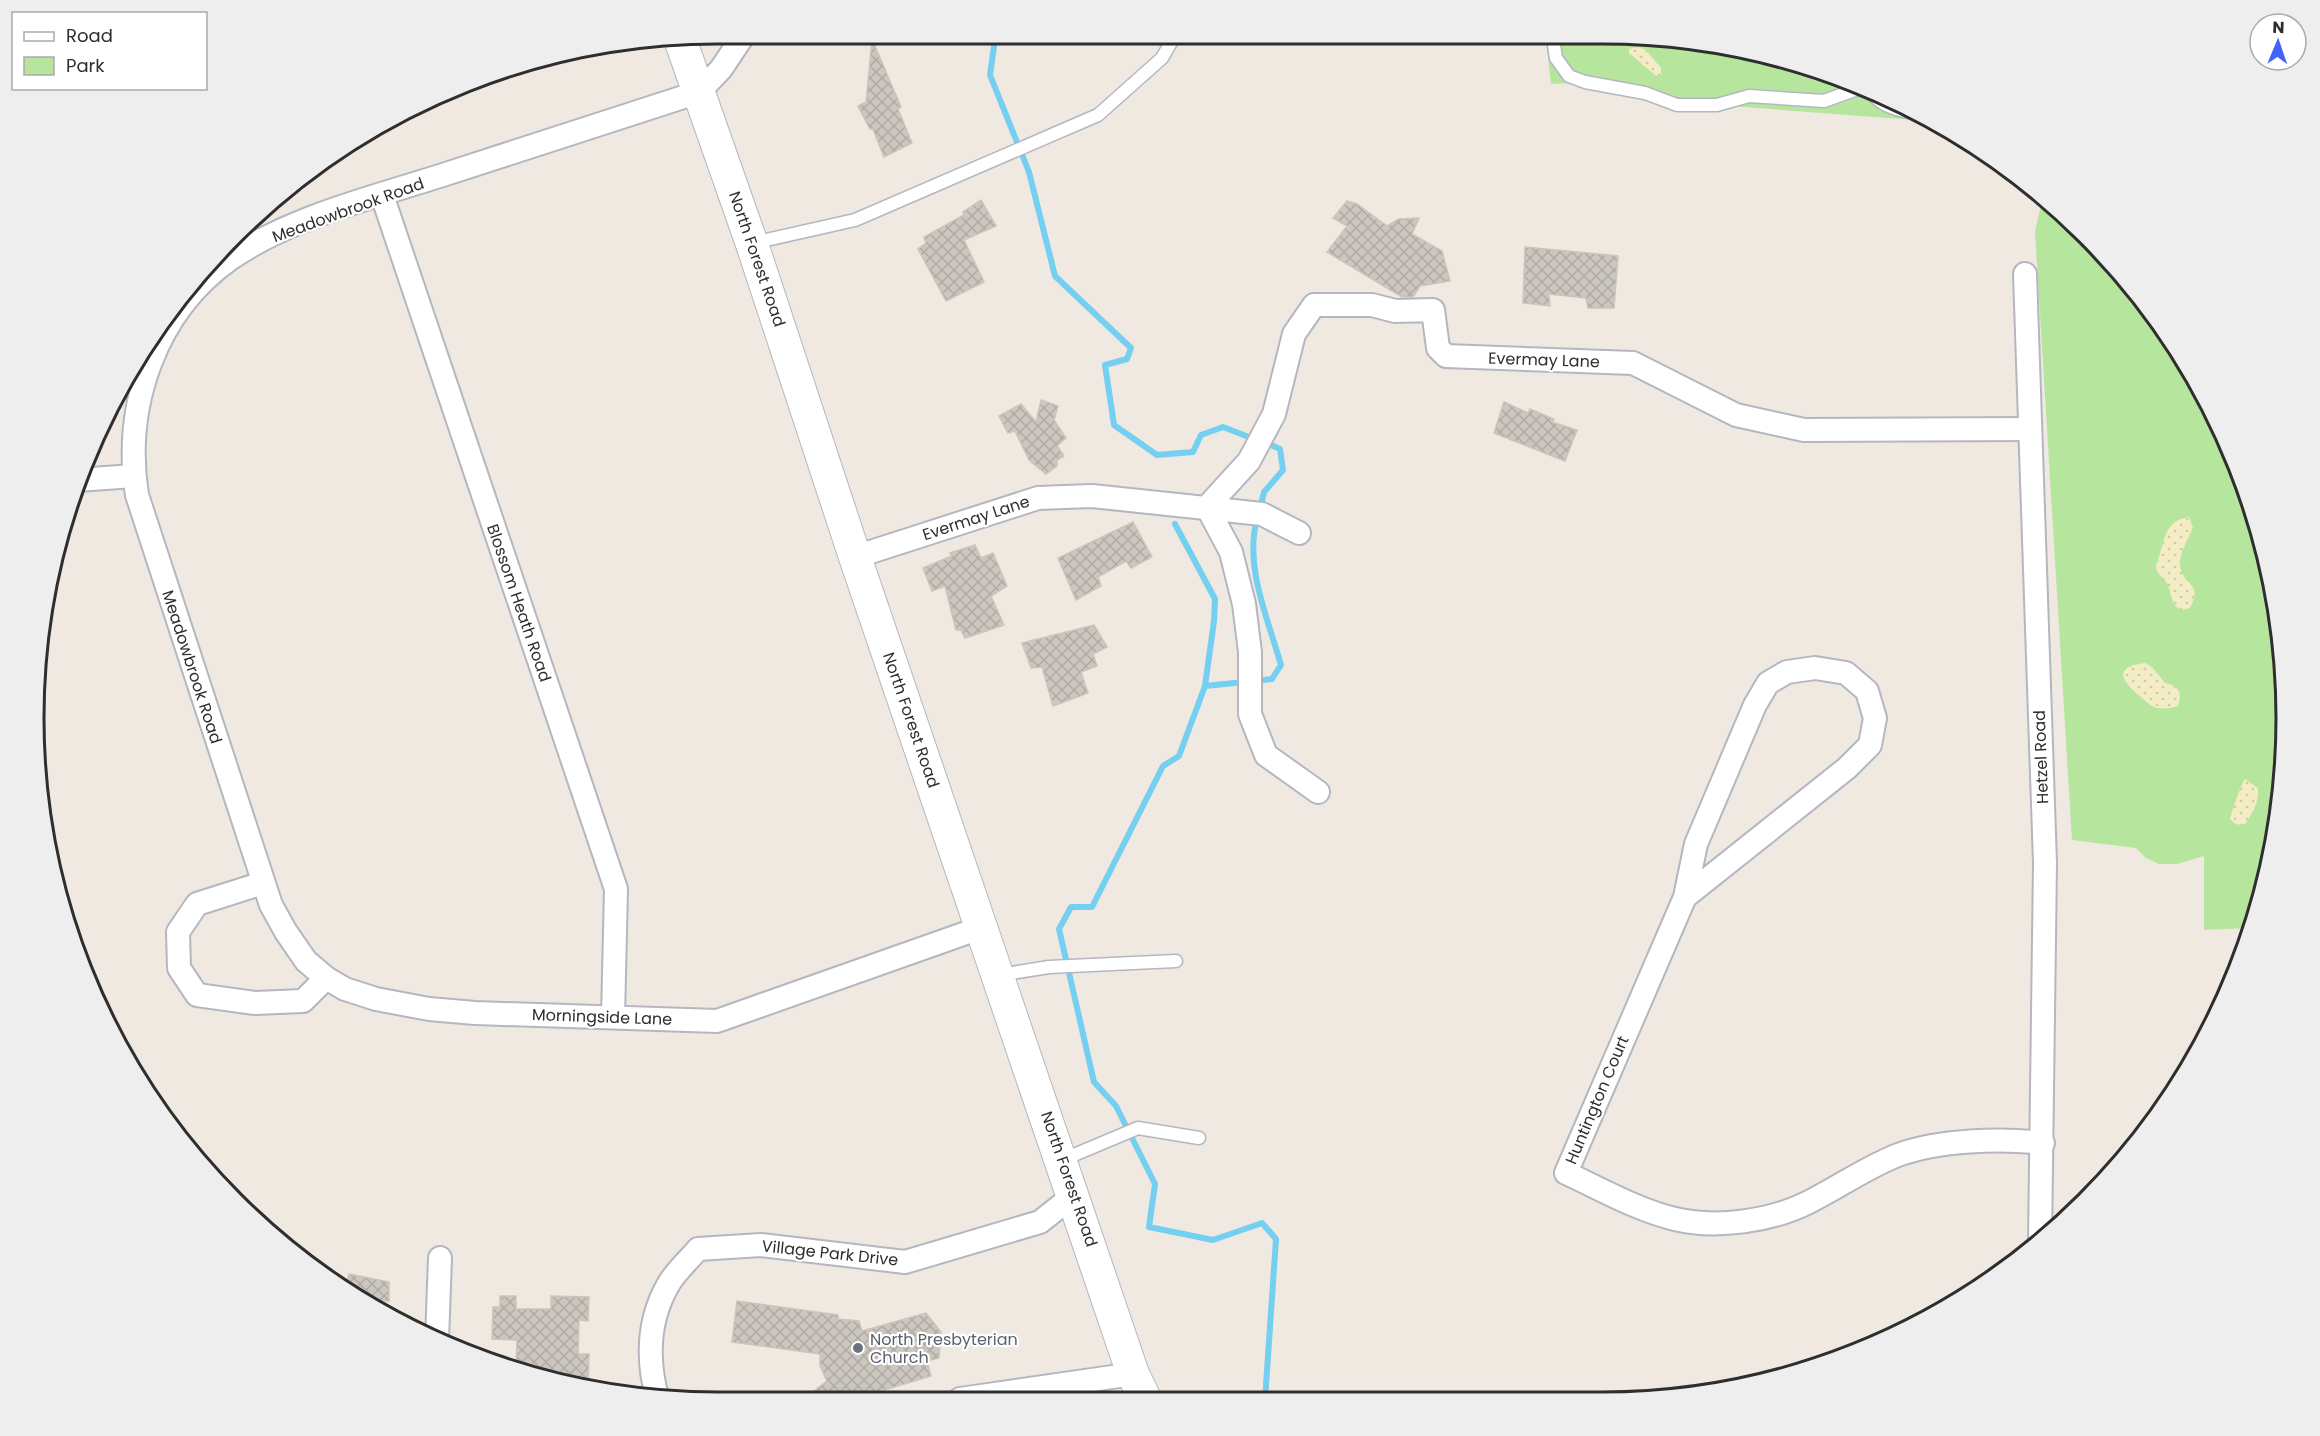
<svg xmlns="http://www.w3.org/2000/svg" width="2320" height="1436" viewBox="0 0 2320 1436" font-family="Poppins,sans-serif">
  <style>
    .green { fill: #b6e59e }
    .sand { fill: url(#sand-dots) }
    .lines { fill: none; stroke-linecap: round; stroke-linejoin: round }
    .stream { stroke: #75cff0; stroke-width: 6 }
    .building { fill: url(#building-cross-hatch); stroke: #cbc5ba; stroke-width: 1.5 }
    .service-casing { stroke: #b4b7c1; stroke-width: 15 }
    .minor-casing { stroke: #b4b7c1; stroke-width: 26 }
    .secondary-casing { stroke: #b4b7c1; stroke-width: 34 }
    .service { stroke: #fff; stroke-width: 12 }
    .minor { stroke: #fff; stroke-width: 22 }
    .secondary { stroke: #fff; stroke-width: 32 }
    .worship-dot { fill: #6b7280; stroke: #fff; stroke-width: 2 }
    .labels { text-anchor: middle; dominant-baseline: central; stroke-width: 4.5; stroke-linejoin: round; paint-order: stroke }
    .street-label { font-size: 16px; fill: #2e2e2e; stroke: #fff }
    .worship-label { font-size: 16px; fill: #5b616d; stroke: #fff; text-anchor: start }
    .rim { fill: none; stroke: #2e2e2e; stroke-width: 3 }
  </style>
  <defs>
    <pattern id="sand-dots" width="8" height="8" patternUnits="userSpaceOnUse" patternTransform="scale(1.5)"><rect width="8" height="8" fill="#f3ecc5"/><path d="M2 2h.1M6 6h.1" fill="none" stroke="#d1cbaa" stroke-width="1.8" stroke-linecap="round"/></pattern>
    <pattern id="building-cross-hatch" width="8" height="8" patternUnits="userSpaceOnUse" patternTransform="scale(1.5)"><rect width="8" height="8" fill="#cbc7bf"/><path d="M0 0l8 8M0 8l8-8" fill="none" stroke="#afaba4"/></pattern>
  </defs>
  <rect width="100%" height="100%" fill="#efe9e1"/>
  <g class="green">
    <path d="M1546,39H1691L1864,85L1927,121L1717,105L1585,82L1551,84Z"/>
    <path d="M2043,197L2117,267L2195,376L2251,498L2281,629L2286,763L2264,896L2251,928L2204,930V856L2177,864H2159L2146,858L2136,848L2072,840L2035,231Z"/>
  </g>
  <g class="sand">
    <path d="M1638,47L1646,50L1661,68V75L1656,76L1629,53V49Z"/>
    <path d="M2189,517L2193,527C2189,537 2179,554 2180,565C2182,586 2204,582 2190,608C2170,615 2173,592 2166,582C2163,576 2156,575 2156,567C2156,563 2159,558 2160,554C2165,536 2167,520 2189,517Z"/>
    <path d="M2145,663L2152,667L2165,683C2179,686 2183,693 2178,706C2172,708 2164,709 2158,708C2151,707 2147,702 2142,698C2125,684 2109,667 2145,663Z"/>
    <path d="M2245,779L2258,788C2259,803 2253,812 2245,824C2238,826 2235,824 2230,819C2231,813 2242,782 2245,779Z"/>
  </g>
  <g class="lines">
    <g class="stream">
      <path d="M995,39L990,75L1029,172L1055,276L1131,348L1127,359L1105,365L1114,425L1157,455L1193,452L1201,435L1223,427L1254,439"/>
      <path d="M1260,509L1264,492L1283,470L1280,449L1264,442"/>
      <path d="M1175,524L1215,599L1214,621L1205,686"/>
      <path d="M1255,681L1272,679L1281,665C1268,619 1244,566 1257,519"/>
      <path d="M1244,682L1205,686L1179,756L1163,766L1092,907H1071L1059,929L1094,1082L1116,1106L1155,1184L1149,1227L1213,1240L1262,1223L1276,1239L1265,1400"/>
    </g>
  </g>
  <g class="building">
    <path d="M872,39L901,107L898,109L912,143L884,157L873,129H870L858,106L866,102Z"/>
    <path d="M981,200L996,226L964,240L984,282L946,301L918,249L926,243L924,237L964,215L963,212Z"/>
    <path d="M1347,201L1357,204L1387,226L1399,219L1419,218L1412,234L1442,251L1450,281L1420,286L1413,297H1402L1327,252L1347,226L1333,218Z"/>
    <path d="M1525,247L1618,256L1614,308H1588L1586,298L1549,294L1550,306L1523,303Z"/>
    <path d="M1041,400L1058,406L1054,420L1066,438L1057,446L1064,456L1057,460V466L1046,474L1029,460L1015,431L1008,433L999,416L1021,404L1036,422Z"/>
    <path d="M1504,402L1528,413L1530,409L1554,419L1552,422L1577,430L1565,461L1494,433Z"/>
    <path d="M1133,522L1152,557L1131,568L1126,561L1098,577L1101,586L1076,600L1058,558Z"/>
    <path d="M975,545L981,558L993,553L1007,586L991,596L1004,625L965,638L961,630H956L945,586L932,591L923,568L952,556L950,553Z"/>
    <path d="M1094,625L1107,647L1093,654L1097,666L1081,672L1088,693L1053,706L1042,667L1031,668L1022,643Z"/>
    <path d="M349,1274L389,1282V1301H370L346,1287Z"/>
    <path d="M500,1296H516V1309H551V1296L589,1297L588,1321L579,1320L578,1354H589L588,1386L516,1367L517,1340L492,1339L493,1307H500Z"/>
    <path d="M737,1301L838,1315V1319L859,1321L862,1331L926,1313L941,1332L939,1358L927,1361L931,1376L874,1393L875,1398H805L827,1381L820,1366V1354L732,1342Z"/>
  </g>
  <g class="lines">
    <g class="service-casing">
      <g id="service">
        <path d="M1553,39L1556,58L1569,76L1585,82L1645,93L1677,105H1717L1749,96L1824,101L1866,86"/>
        <path d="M1870,89C1876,104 1896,110 1910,112"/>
        <path d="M753,243L855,220L1098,115L1162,58L1173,39"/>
        <path d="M999,975L1049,967L1176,961"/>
        <path d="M1062,1160L1138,1128L1199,1138"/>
      </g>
    </g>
    <g class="minor-casing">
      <g id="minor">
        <path d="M741,39L721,69L699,92C616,119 533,146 449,173C379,196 292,216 230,259C155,312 123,406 137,495L271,905L286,932L306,961L326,978L345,989L376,999L429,1009L475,1013L717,1021L983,927"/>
        <path d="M382,195L616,889L613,1017"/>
        <path d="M2025,274L2045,863L2040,1241"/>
        <path d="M77,480L134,476"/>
        <path d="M855,557L1038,498L1092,496L1262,514L1299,533"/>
        <path d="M1318,792L1266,755L1250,714V652L1244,604L1231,552L1207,507L1249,461L1274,414L1294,334L1314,305H1372L1395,311L1433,310L1438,348L1446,356L1633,363L1736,415L1804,430L2030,429"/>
        <path d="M263,883L197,904L178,932L179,968L197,995L255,1003L303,1001L326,978"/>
        <path d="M1685,897L1847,768L1870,745L1875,718L1867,691L1846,673L1815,668L1787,672L1768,683L1755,705L1696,844L1685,897L1566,1173C1601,1189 1637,1210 1675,1219C1716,1229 1772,1221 1809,1202C1839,1187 1867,1167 1898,1155C1939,1140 2000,1138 2043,1143"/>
        <path d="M437,1340L440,1258"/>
        <path d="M657,1397C647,1359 648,1320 668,1285C675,1272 688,1261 698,1249L761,1245L905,1262L1040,1222L1074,1195"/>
        <path d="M960,1399L1133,1374"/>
      </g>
    </g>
    <g class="secondary-casing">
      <path id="secondary" d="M680,39L752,244L855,557L1133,1374L1145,1399"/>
    </g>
    <use href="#service" class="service"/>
    <use href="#minor" class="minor"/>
    <use href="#secondary" class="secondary"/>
  </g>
  <circle class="worship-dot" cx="858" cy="1348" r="6"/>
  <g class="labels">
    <g class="street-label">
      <text transform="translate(348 210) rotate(-20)">Meadowbrook Road</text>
      <text transform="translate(757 259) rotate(71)">North Forest Road</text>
      <text transform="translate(1544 360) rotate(2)">Evermay Lane</text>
      <text transform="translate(976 518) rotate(-18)">Evermay Lane</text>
      <text transform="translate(519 603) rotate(71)">Blossom Heath Road</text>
      <text transform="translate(192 667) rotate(72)">Meadowbrook Road</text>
      <text transform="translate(911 720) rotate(71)">North Forest Road</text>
      <text transform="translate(2041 757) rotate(-92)">Hetzel Road</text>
      <text transform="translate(602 1017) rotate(2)">Morningside Lane</text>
      <text transform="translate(1597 1100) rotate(-67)">Huntington Court</text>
      <text transform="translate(1069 1179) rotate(71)">North Forest Road</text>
      <text transform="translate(830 1253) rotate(6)">Village Park Drive</text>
    </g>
    <g class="worship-label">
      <text x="870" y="1339">North Presbyterian<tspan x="870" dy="18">Church</tspan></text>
    </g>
  </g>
  <path d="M0 0H2320V1436H0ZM718 44H1602A674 674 0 0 1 2276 718V718A674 674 0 0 1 1602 1392H718A674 674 0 0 1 44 718V718A674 674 0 0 1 718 44Z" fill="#eee" fill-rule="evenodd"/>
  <path class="rim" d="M718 44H1602A674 674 0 0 1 2276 718V718A674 674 0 0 1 1602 1392H718A674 674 0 0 1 44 718V718A674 674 0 0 1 718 44Z"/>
  <rect x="12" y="12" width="195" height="78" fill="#ffffff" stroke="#ababab" stroke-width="1.5"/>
  <rect x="24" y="32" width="30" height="9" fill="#ffffff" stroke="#ababab" stroke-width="1.5"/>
  <text x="66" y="42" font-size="18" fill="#2e2e2e">Road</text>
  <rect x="24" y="57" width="30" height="18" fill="#b6e59e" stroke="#ababab" stroke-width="1.5"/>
  <text x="66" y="72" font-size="18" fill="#2e2e2e">Park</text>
  <g transform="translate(2278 42) rotate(2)"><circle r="28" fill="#ffffff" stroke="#ababab" stroke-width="1.5"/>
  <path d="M0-4.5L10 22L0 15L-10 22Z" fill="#4264fb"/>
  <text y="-9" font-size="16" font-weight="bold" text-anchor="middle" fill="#2e2e2e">N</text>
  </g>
</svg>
